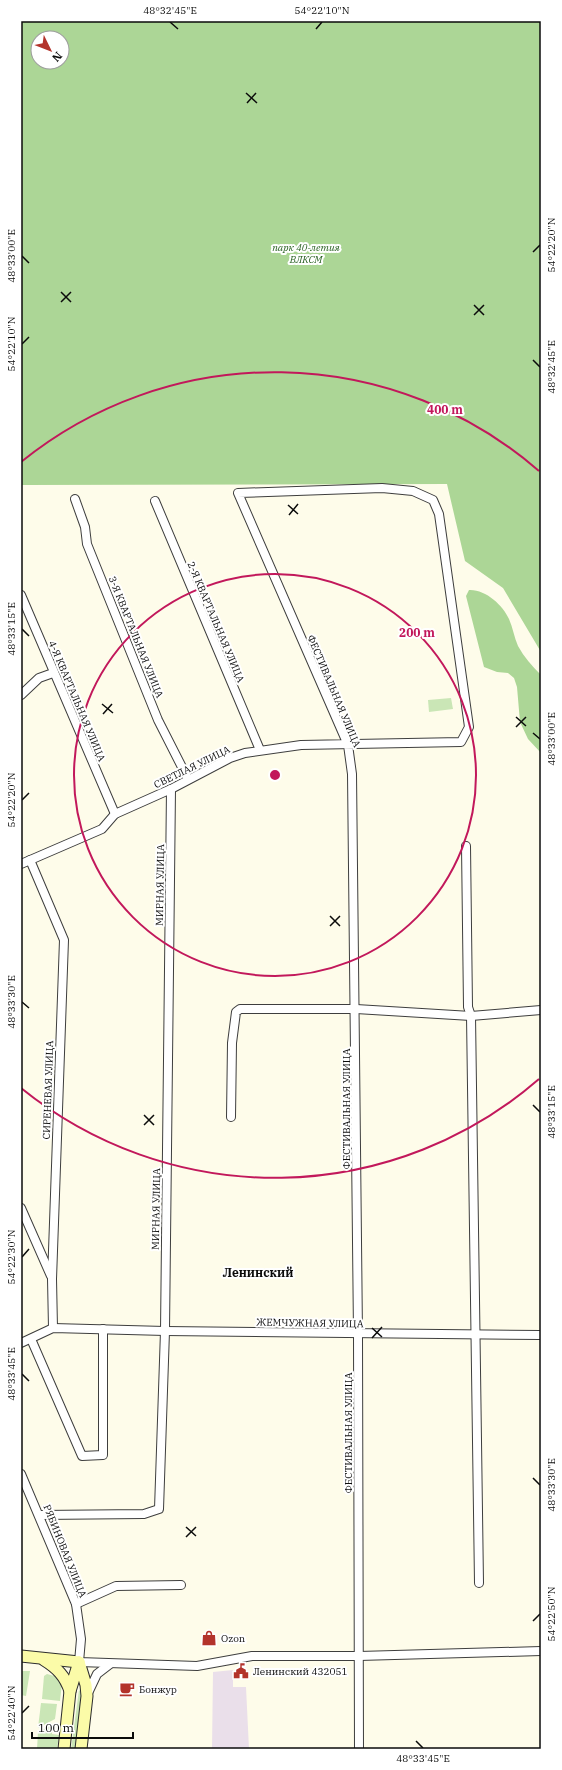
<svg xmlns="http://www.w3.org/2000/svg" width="562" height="1770" viewBox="0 0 562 1770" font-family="'IBM Plex Serif',serif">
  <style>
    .industrial { fill: #eadfea }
    .green { fill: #cae6b6 }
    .forest { fill: #acd696; fill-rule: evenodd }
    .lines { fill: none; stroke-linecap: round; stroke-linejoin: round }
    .minor-casing { stroke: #3e3e3e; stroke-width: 10 }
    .secondary-casing { stroke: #2d2d2d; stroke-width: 13 }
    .minor { stroke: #fff; stroke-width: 8 }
    .secondary { stroke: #fbfba8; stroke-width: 11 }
    .ticks { fill: none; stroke: #0b0b0b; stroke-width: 1.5 }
    .ring { fill: none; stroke: #c2185b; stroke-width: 2 }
    .labels { text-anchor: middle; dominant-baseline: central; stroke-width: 4; stroke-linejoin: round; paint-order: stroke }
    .park-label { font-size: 10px; font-style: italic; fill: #265f1f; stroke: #fff }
    .street-label { font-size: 10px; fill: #0b0b0b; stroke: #fff }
    .poi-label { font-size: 10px; fill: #0b0b0b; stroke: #fff; text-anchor: start }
    .quarter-label { font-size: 12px; font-weight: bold; fill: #0b0b0b; stroke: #fff }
    .centre { fill: #c2185b; stroke: #fff; stroke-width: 2 }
    .ring-label { font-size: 12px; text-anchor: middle; font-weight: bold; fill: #c2185b; stroke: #fff; stroke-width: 4; stroke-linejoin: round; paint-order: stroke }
    .neatline { fill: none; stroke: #0b0b0b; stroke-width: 1.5 }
    .ticks-label { font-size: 10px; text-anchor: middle; fill: #0b0b0b }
  </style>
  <rect width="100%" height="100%" fill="#fefcea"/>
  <path class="industrial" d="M233,1670V1687H246L249,1749H212L213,1672Z"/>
  <g class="green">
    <path d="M451,698L453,709L429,712L428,700Z"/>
    <path d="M21,1671H30L26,1696L21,1695Z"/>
    <path d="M47,1674L58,1677L62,1683L60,1701L42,1699L44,1676Z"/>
    <path d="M79,1690L82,1693L77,1749H71Z"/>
    <path d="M41,1703L57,1704L55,1719L38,1728Z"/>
    <path d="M52,1725V1734L59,1735L57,1749H37L38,1732Z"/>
  </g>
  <g class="forest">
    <path d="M21,21H541V652L503,588L465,561L447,484L21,485ZM38,38H62V62H38Z"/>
    <path d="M469,590C485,589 503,605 509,619C513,628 514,637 518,646C524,657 532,666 541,675V753L528,739L520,722L517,687L514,678L508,673L497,672L484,667L466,596Z"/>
  </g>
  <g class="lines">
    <g class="minor-casing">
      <g id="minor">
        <path d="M75,499L85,527L87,544L158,720L188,779"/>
        <path d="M155,501L260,750"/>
        <path d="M21,595L115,814"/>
        <path d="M21,695L39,678L53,673"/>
        <path d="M466,846L468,1007L471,1016L479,1583"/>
        <path d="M30,860L64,940L52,1279L53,1328"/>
        <path d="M21,864L102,829L115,814L171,789L230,758L245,753L301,745L461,742L469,727L439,514L433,500L413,491L382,488L238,493L348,745L352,774L358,1334L359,1749"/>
        <path d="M231,1117L232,1043L236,1012L240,1009H356L471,1016L541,1010"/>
        <path d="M21,1208L51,1276"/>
        <path d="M31,1339L82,1456L103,1455V1329"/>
        <path d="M21,1343L53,1328L165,1331L541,1335"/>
        <path d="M21,1474L76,1604L81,1639L79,1662L197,1666L252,1656H359L541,1651"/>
        <path d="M40,1515L144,1514L159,1509L165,1331L171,789"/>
        <path d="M76,1604L116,1586L181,1585"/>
        <path d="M88,1693L97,1674L110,1664"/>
      </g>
    </g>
    <g class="secondary-casing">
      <g id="secondary">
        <path d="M21,1656L79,1662"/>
        <path d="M44,1660C57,1668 65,1676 70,1691"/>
        <path d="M79,1662L86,1685L87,1696L81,1749"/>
        <path d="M64,1749L70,1691L79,1662"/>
      </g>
    </g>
    <use href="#minor" class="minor"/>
    <use href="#secondary" class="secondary"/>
  </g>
  <path class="ticks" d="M170,22L178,29M316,29L322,22M246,93L257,103M247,103L256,93M533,252L540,245M22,256L29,263M61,292L71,302M61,302L71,292M474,305L484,315M474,315L484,305M22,344L29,337M533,360L540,367M288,505L298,514M289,515L298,504M22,629L29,636M102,704L113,713M103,714L112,704M516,717L526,726M516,727L526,717M533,733L540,739M22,800L29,793M330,916L340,926M330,926L340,916M22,1002L29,1008M533,1105L540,1112M144,1115L154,1125M144,1125L154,1115M22,1257L29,1249M372,1328L382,1337M372,1338L382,1327M22,1374L29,1381M533,1478L540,1485M186,1527L196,1536M186,1537L196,1527M533,1621L540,1614M22,1713L29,1706M416,1741L423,1748"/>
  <g class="ring">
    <circle cx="275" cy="775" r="201"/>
    <path d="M539 1079A403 403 0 0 1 21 1088M21 462A403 403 0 0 1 539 471"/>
  </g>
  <defs>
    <g id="shop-bare" transform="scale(1.2)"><path d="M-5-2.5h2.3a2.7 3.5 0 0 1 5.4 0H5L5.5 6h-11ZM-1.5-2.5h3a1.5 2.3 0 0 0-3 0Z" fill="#b3332b" stroke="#fff" stroke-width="2.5" paint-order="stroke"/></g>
    <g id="civic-bare" transform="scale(1.2)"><path d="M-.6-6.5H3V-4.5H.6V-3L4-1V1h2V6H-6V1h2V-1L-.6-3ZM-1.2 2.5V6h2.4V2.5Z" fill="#b3332b" stroke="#fff" stroke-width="2.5" paint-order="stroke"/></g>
    <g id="cafe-bare" transform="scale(1.2)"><path d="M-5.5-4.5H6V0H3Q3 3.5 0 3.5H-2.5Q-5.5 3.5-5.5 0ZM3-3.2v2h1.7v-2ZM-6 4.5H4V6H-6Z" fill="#b3332b" stroke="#fff" stroke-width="2.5" paint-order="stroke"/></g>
  </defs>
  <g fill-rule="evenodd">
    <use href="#shop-bare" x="209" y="1638"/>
    <use href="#civic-bare" x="241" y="1671"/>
    <use href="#cafe-bare" x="127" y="1689"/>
  </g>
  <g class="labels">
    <g class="park-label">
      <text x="306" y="247">парк 40-летия<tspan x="306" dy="12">ВЛКСМ</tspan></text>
    </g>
    <g class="street-label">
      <text transform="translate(216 622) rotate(67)">2-Я КВАРТАЛЬНАЯ УЛИЦА</text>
      <text transform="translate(136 637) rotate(68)">3-Я КВАРТАЛЬНАЯ УЛИЦА</text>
      <text transform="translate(334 691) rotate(67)">ФЕСТИВАЛЬНАЯ УЛИЦА</text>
      <text transform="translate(77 701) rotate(67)">4-Я КВАРТАЛЬНАЯ УЛИЦА</text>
      <text transform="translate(192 767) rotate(-26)">СВЕТЛАЯ УЛИЦА</text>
      <text transform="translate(160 885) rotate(-89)">МИРНАЯ УЛИЦА</text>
      <text transform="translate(48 1090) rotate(-88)">СИРЕНЕВАЯ УЛИЦА</text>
      <text transform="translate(346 1109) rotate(-90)">ФЕСТИВАЛЬНАЯ УЛИЦА</text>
      <text transform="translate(156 1209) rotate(-89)">МИРНАЯ УЛИЦА</text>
      <text transform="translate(310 1323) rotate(1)">ЖЕМЧУЖНАЯ УЛИЦА</text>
      <text transform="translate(348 1433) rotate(-90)">ФЕСТИВАЛЬНАЯ УЛИЦА</text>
      <text transform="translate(65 1551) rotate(68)">РЯБИНОВАЯ УЛИЦА</text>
    </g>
    <g class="poi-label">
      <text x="221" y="1638">Ozon</text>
      <text x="253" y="1671">Ленинский 432051</text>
      <text x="139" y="1689">Бонжур</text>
    </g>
    <g class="quarter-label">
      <text x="258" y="1272">Ленинский</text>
    </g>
  </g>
  <circle cx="275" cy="775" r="6" class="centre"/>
  <g class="ring-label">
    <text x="445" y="414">400 m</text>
    <text x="417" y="637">200 m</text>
  </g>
  <rect width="562" height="1770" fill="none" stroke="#ffffff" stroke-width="44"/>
  <g transform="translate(50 50) rotate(133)"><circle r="19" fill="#ffffff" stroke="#9d9d9d"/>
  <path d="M0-3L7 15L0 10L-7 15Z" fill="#b3332b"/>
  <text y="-6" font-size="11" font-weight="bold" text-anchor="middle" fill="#0b0b0b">N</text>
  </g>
  <path d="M32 1732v6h101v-6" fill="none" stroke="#0b0b0b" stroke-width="2"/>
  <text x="38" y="1732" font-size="12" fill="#0b0b0b" stroke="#ffffff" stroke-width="3" paint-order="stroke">100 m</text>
  <rect x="22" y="22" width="518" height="1726" class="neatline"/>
  <g class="ticks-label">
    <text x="170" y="14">48°32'45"E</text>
    <text x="322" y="14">54°22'10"N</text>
    <text transform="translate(551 245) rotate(-90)" y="4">54°22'20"N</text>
    <text transform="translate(11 256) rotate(-90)" y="4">48°33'00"E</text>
    <text transform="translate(11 344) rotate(-90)" y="4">54°22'10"N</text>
    <text transform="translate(551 367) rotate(-90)" y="4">48°32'45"E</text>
    <text transform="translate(11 629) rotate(-90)" y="4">48°33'15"E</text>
    <text transform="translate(551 739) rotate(-90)" y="4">48°33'00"E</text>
    <text transform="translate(11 800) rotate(-90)" y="4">54°22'20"N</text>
    <text transform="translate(11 1002) rotate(-90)" y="4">48°33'30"E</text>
    <text transform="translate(551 1112) rotate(-90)" y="4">48°33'15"E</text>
    <text transform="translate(11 1257) rotate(-90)" y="4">54°22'30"N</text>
    <text transform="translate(11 1374) rotate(-90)" y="4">48°33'45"E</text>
    <text transform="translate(551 1485) rotate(-90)" y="4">48°33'30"E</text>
    <text transform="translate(551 1614) rotate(-90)" y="4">54°22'50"N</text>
    <text transform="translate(11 1713) rotate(-90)" y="4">54°22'40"N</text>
    <text x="423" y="1762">48°33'45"E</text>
  </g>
</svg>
